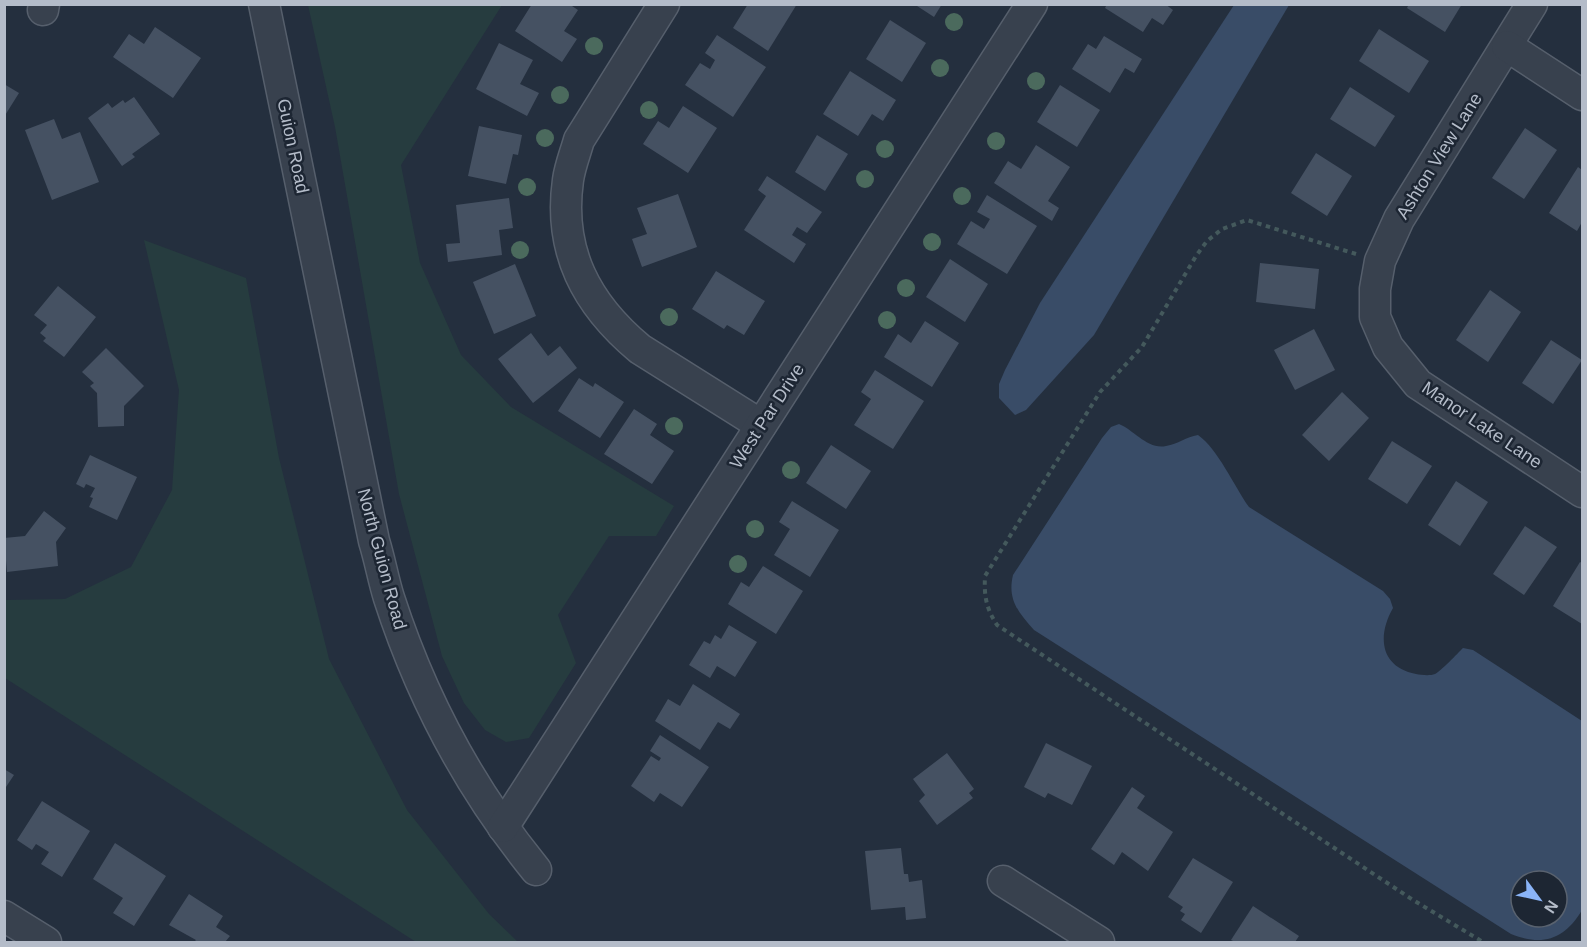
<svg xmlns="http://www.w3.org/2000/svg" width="1587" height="947" viewBox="0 0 1587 947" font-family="Helvetica,sans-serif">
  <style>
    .green { fill: #263c3f }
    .water { fill: #394c67; fill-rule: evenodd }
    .building { fill: #455162 }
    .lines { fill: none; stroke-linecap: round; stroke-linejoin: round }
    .minor-casing { stroke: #565f6c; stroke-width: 33 }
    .path { stroke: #44595c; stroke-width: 4; stroke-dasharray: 4.5 4.5; stroke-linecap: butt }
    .minor { stroke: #38414e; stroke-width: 30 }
    .tree { fill: #4b6a5d }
    .labels { text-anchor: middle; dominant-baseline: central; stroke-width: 5; stroke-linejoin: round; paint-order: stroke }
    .street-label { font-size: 18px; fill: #b4bcc9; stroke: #1d2633 }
  </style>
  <rect width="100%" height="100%" fill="#242f3e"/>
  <g class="green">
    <path d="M308,5H502L401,165L420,263L461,355L511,407L674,506L656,536H609L558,615L576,663L529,738L506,742L485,730L464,703L442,656L399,494L335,127Z"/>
    <path d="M144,240L246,278L279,458L329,659L407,810L489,914L518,942H416L5,678V600L65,599L131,567L172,490L179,390Z"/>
  </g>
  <g class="water">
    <path d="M1234,5H1289L1094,335L1026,410L1015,415L999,398V384L1005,370L1040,303Z"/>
    <path d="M1119,424C1134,430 1148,450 1166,446C1178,444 1186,437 1198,435C1218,449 1234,486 1249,507L1383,591L1390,599L1393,608C1377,636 1380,667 1416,674C1421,675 1430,676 1435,674C1440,672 1458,653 1463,648L1473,650L1582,721V910C1565,939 1543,947 1511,934L1034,630C1019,613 1007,600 1013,575L1102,438L1111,427ZM1521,881H1557V917H1521Z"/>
  </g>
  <g class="building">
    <path d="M532,4H569L578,10L564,31L577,39L562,62L515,31Z"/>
    <path d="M748,4H797L768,51L733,28Z"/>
    <path d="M914,4H942L934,17Z"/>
    <path d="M1107,4H1165L1173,10L1163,25L1152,18L1143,32L1105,8Z"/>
    <path d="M1409,4H1462L1445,32L1407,8Z"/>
    <path d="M890,20L926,43L902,82L866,59Z"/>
    <path d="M155,27L201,58L173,98L113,57L129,34L144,44Z"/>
    <path d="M1379,29L1429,61L1409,93L1359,61Z"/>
    <path d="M717,35L766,67L733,117L685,85L700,63L710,69L715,60L705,53Z"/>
    <path d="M1104,36L1142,59L1134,73L1125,68L1110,93L1072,69L1088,44L1096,49Z"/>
    <path d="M499,43L533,60L520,84L539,93L527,116L476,89Z"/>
    <path d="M850,71L896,100L883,121L872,114L858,136L823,114Z"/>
    <path d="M4,84L19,93L4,117Z"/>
    <path d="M1060,85L1100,110L1077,147L1037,122Z"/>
    <path d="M1350,87L1395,116L1375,147L1330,119Z"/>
    <path d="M134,97L160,134L132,154L135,157L122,166L88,118L108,103L112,108L123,100L125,103Z"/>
    <path d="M683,106L717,128L688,173L643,144L658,121L669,128Z"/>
    <path d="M54,119L62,139L80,132L99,182L52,200L25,130Z"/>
    <path d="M479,126L522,135L518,155L513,154L506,184L468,176Z"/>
    <path d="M1525,128L1557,150L1524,199L1492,178Z"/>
    <path d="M817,135L848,154L825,191L795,172Z"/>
    <path d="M1036,145L1070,167L1048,201L1059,208L1052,221L994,183L1008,161L1021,169Z"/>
    <path d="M1316,153L1352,176L1327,216L1291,193Z"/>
    <path d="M1578,167L1582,170V222L1577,231L1549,213Z"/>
    <path d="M767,176L822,212L807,233L797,227L792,235L806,244L794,263L744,230L766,196L758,190Z"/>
    <path d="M678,194L697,247L642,267L632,239L647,234L637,208Z"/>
    <path d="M987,195L1037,226L1007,274L957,244L971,221L984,229L990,219L977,212Z"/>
    <path d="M509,198L513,228L499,230L502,255L448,262L446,244L460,243L456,205Z"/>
    <path d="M950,259L988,284L965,322L926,297Z"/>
    <path d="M1260,263L1319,269L1315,309L1256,302Z"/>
    <path d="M515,264L536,316L494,334L473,282Z"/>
    <path d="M716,271L765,301L744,335L727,325L724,329L692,309Z"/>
    <path d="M58,286L96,317L64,357L43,341L46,338L40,333L47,325L34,315Z"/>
    <path d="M1490,290L1521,312L1488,362L1456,340Z"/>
    <path d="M925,321L959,343L932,387L884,357L898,334L911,343Z"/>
    <path d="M1314,329L1335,370L1295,390L1274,350Z"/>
    <path d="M531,333L548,356L560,346L577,368L533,403L498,359Z"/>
    <path d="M1551,340L1582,360L1553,404L1522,383Z"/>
    <path d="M106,348L144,386L124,406V426L98,427L97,393L90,386L94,383L82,372Z"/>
    <path d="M875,370L924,401L893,449L854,425L871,399L861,392Z"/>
    <path d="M579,378L593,387L595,383L624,402L600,438L558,411Z"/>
    <path d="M1342,392L1369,418L1329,461L1302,435Z"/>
    <path d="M634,409L657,424L650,435L674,451L652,484L604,454Z"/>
    <path d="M1392,441L1432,466L1407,504L1368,479Z"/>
    <path d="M831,445L871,471L846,509L806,483Z"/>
    <path d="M90,455L137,477L117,520L89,507L93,498L90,497L95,488L86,484L84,488L76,484Z"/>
    <path d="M1456,481L1488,502L1460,546L1428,525Z"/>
    <path d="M792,501L839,530L810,577L774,555L790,529L779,522Z"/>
    <path d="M44,511L66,528L56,542L58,566L7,572L4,538L25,536Z"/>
    <path d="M1525,526L1557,547L1524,595L1493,574Z"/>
    <path d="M1580,562L1582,563V624L1553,606Z"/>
    <path d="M763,566L803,591L776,634L728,604L741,582L749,587Z"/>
    <path d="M729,625L757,642L735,677L717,666L710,678L689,665L704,641L710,644L715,635L721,639Z"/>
    <path d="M693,684L740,714L730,729L718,722L700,750L655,721L668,699L680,706Z"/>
    <path d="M660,735L709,767L682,807L660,793L654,802L631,786L651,756L659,761L661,758L650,751Z"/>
    <path d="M1046,743L1092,766L1072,805L1048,793L1045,798L1024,787Z"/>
    <path d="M947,753L974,789L969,793L973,798L937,825L919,801L925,795L913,779Z"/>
    <path d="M4,769L14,775L4,790Z"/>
    <path d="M1132,787L1145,796L1137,808L1173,832L1148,871L1122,852L1114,865L1091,849Z"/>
    <path d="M42,801L90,831L62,877L41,864L49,852L36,844L32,850L17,840Z"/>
    <path d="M115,843L166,876L134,926L113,913L123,898L93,879Z"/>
    <path d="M901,848L904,874H908L909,882L922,880L926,918L906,920L905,907L871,910L865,851Z"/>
    <path d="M1193,858L1233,882L1201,933L1181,920L1185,914L1180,911L1183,907L1168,897Z"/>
    <path d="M189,894L223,916L216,927L230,936L225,942H194L196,940L169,925Z"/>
    <path d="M1253,906L1299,936L1295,942H1235L1231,940Z"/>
  </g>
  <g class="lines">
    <g class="minor-casing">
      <g id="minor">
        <path d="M264,4L374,541C380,560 383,579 389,598C421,697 470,789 536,870"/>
        <path d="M664,4L579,140C575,154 570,166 568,180C558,251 586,304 640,349L761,425"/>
        <path d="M1532,4L1399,219L1380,261L1375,289V317L1388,347L1418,384L1582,492"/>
        <path d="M43,10L44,4"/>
        <path d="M1507,46L1582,95"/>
        <path d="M503,827L1032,4"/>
        <path d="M1003,881L1099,942"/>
        <path d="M4,916L46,942"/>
      </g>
    </g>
    <path class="path" d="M1356,254L1247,220L1222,229L1207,241L1196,256L1142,347L1100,392L985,576C984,596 986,608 997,625L1413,900L1483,942"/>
    <use href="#minor" class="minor"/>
  </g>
  <g class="tree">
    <circle cx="954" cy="22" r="9"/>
    <circle cx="594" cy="46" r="9"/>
    <circle cx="940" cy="68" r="9"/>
    <circle cx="1036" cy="81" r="9"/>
    <circle cx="560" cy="95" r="9"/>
    <circle cx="649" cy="110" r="9"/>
    <circle cx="545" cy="138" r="9"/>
    <circle cx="996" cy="141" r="9"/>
    <circle cx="885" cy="149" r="9"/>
    <circle cx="865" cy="179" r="9"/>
    <circle cx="527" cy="187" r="9"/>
    <circle cx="962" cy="196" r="9"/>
    <circle cx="932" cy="242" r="9"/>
    <circle cx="520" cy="250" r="9"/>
    <circle cx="906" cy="288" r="9"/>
    <circle cx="669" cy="317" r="9"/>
    <circle cx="887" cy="320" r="9"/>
    <circle cx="674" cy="426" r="9"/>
    <circle cx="791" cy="470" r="9"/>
    <circle cx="755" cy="529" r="9"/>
    <circle cx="738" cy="564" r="9"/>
  </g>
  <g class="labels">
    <g class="street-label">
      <text transform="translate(293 146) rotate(78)">Guion Road</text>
      <text transform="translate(1439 156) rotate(-58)">Ashton View Lane</text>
      <text transform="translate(767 416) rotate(-57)">West Par Drive</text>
      <text transform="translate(1482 425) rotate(34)">Manor Lake Lane</text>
      <text transform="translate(382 559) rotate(75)">North Guion Road</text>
    </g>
  </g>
  <rect width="1587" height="947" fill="none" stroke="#b4bcc9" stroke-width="12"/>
  <g transform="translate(1539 899) rotate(123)"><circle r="28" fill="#1d2633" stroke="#59626f" stroke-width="1.5"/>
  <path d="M0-4.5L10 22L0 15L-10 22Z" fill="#8ab4f8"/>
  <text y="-9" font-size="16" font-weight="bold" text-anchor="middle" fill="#b4bcc9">N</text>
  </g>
</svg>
